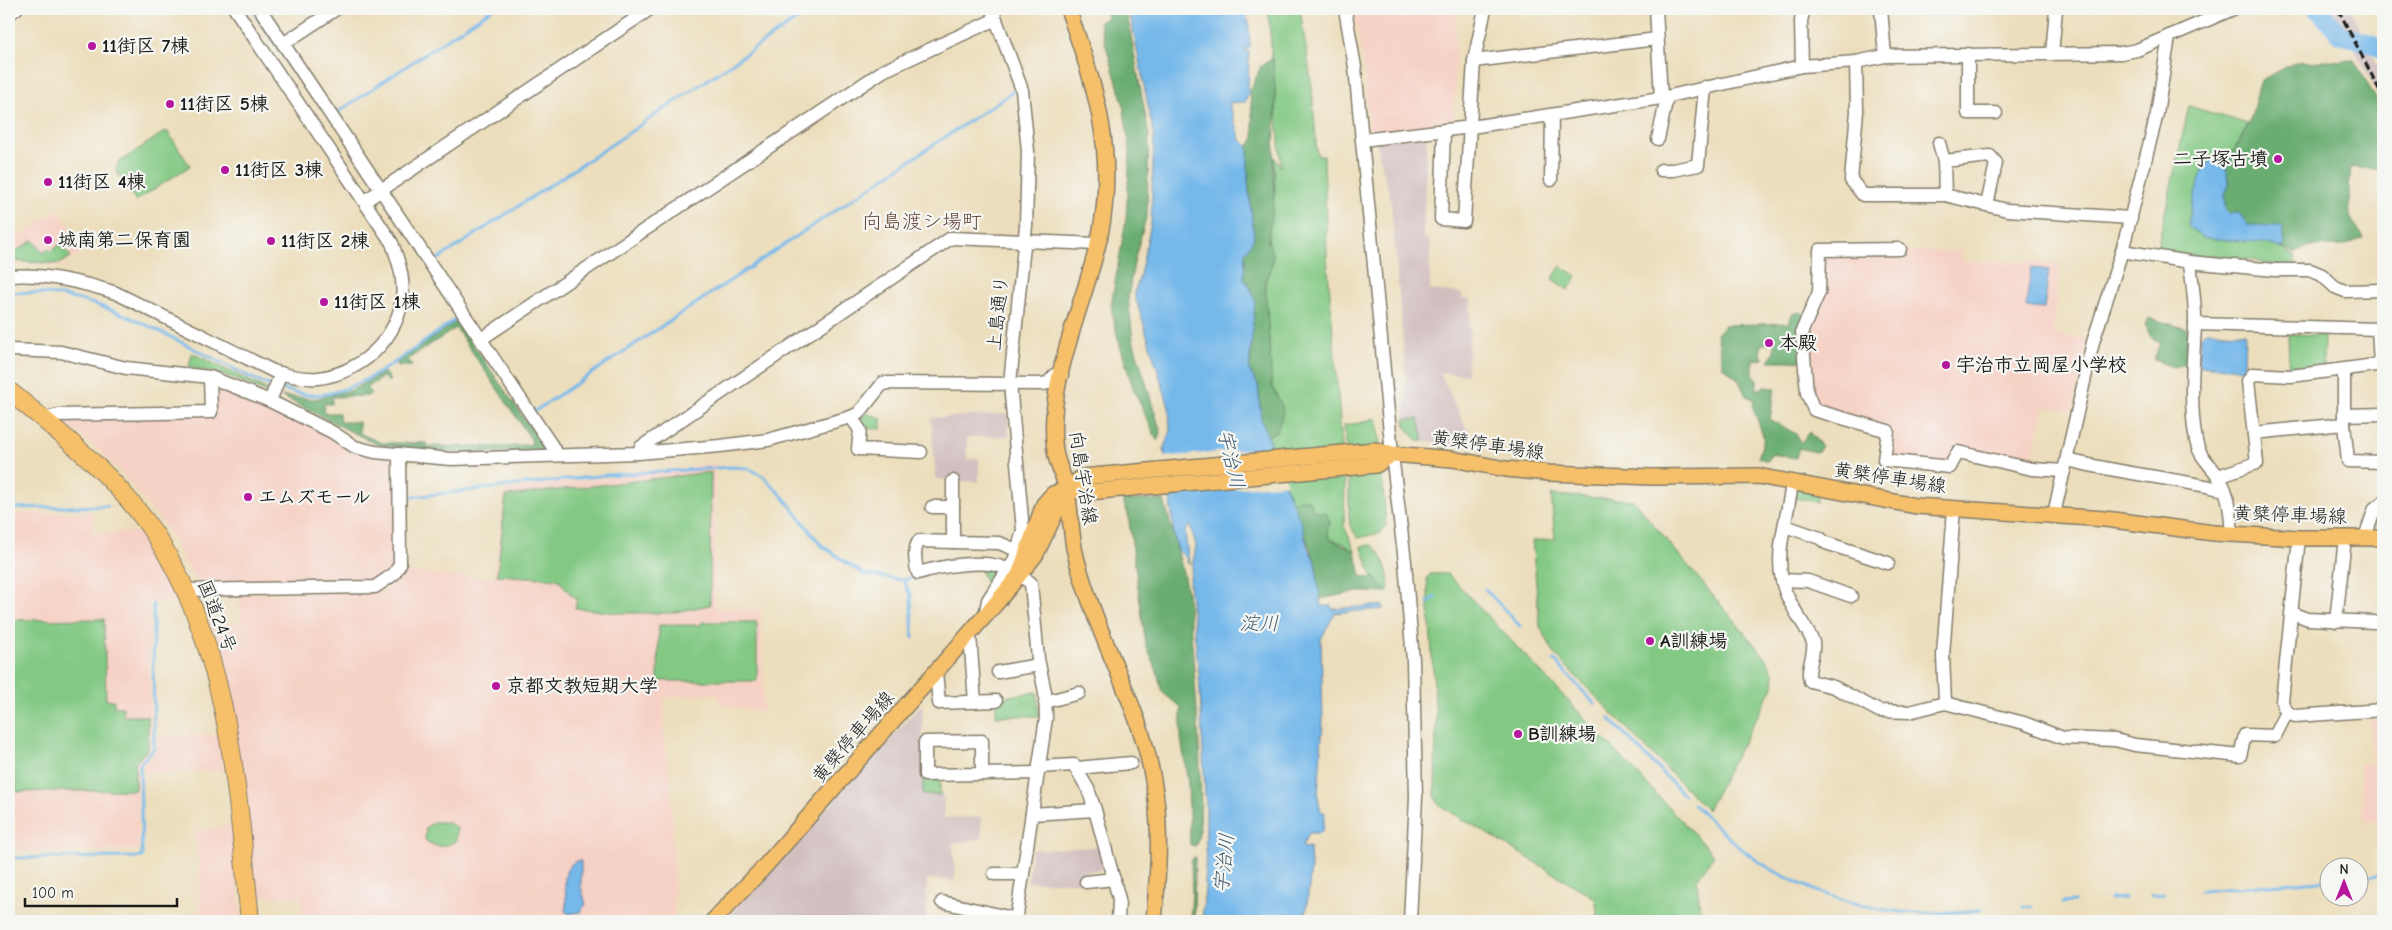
<svg xmlns="http://www.w3.org/2000/svg" width="2392" height="930" viewBox="0 0 2392 930" font-family="'Comic Neue','Klee One',sans-serif">
  <style>
    .built { fill: #f6d1c5 }
    .industrial { fill: #d1bfbf }
    .green { fill: #83c984; stroke: #507250 }
    .forest { fill: #6aad72; stroke: #436447 }
    .water { fill: #74b8ea; stroke: #486a83 }
    .pier { fill: #ecdebc }
    .lines { fill: none; stroke-linecap: round; stroke-linejoin: round }
    .stream { stroke: #74b8ea; stroke-width: 3 }
    .river { stroke: #74b8ea; stroke-width: 19 }
    .minor-casing { stroke: #847d6c; stroke-width: 15 }
    .major-casing { stroke: #847d6c; stroke-width: 18 }
    .highway-casing { stroke: #847d6c; stroke-width: 20 }
    .minor { stroke: #fff; stroke-width: 12 }
    .major { stroke: #f6c06b; stroke-width: 15 }
    .highway { stroke: #f6c06b; stroke-width: 18 }
    .rail { stroke: #1c1c1c; stroke-width: 3; stroke-dasharray: 8 4; stroke-linecap: butt }
    .poi-dot { fill: #b5179e; stroke: #f6f6f2; stroke-width: 2 }
    .labels { text-anchor: middle; dominant-baseline: central; stroke-width: 4.5; stroke-linejoin: round; paint-order: stroke }
    .poi-label { font-size: 19px; font-weight: bold; fill: #1c1c1c; stroke: #f6f6f2; text-anchor: start }
    .street-label { font-size: 19px; fill: #1c1c1c; stroke: #f6f6f2 }
    .neighbourhood-label { font-size: 20px; fill: #674a3e; stroke: #f6f6f2 }
    .water-label { font-size: 20px; font-style: italic; fill: #3f5a6e; stroke: #f6f6f2 }
  </style>
  <rect width="100%" height="100%" fill="#f6f6f2"/>
  <filter id="ink" filterUnits="userSpaceOnUse"><feTurbulence type="fractalNoise" baseFrequency=".02" numOctaves="2"/><feDisplacementMap in="SourceGraphic" scale="10" xChannelSelector="R" yChannelSelector="G"/><feConvolveMatrix kernelMatrix="1 2 1 2 8 2 1 2 1" color-interpolation-filters="sRGB"/></filter>
  <filter id="wash" filterUnits="userSpaceOnUse"><feTurbulence type="fractalNoise" baseFrequency=".0096" numOctaves="4" result="noise"/><feDisplacementMap in="SourceGraphic" scale="20" xChannelSelector="R" yChannelSelector="G"/><feGaussianBlur stdDeviation="1.12" result="paint"/><feColorMatrix in="noise" values="0 0 0 0 0 0 0 0 0 0 0 0 0 0 0 0 0 1.4 0 .05"/><feComposite in="paint" operator="in"/></filter>
  <g filter="url(#wash)">
    <rect width="100%" height="100%" fill="#ecdebc"/>
    <g class="built">
      <path d="M1354,9H1456L1454,127L1373,135L1370,132L1364,71Z"/>
      <path d="M58,210L86,249L59,266L28,263L9,264V244Z"/>
      <path d="M1962,251V261L2060,263L2053,334L2088,340L2072,411L2044,407L2030,467L1956,448L1949,463L1890,458L1892,437L1818,405L1812,390L1807,331L1823,261L1827,253Z"/>
      <path d="M215,385L396,458L397,565L376,582H200L195,579L163,523L124,475L101,452L59,418L215,415Z"/>
      <path d="M715,464V608L761,609L764,712L719,705L718,694L669,697L664,701V735L667,763L671,777L675,921H301V897L258,896L228,678L209,623L241,622L240,594L381,592L401,580L403,572L494,578L505,490Z"/>
      <path d="M93,512V532H142L182,602H149L151,749L137,764L139,850L17,852L15,818L9,787V514Z"/>
      <path d="M2370,720H2383V820L2364,822L2359,764L2373,763Z"/>
      <path d="M159,735H220L224,771L144,773V764L156,749Z"/>
      <path d="M232,824L241,921H200V874L195,832Z"/>
    </g>
    <g class="industrial">
      <path d="M2333,9H2350L2363,34L2346,33Z"/>
      <path d="M2351,43L2366,45L2383,76V104Z"/>
      <path d="M1427,136L1423,239L1430,240V290L1462,293V298L1471,299L1467,374L1440,373L1469,434L1467,444L1424,441L1419,419H1405L1406,379L1391,201L1376,141Z"/>
      <path d="M1008,414L1009,436L967,437V459L979,458V482L936,479L931,418Z"/>
      <path d="M922,704L924,795H943L944,818L981,817L982,838L953,843L955,880L927,879L926,921H724Z"/>
      <path d="M1099,847L1105,869L1082,872L1081,882H1027L1032,850Z"/>
    </g>
    <g class="green">
      <path d="M1268,9H1300L1312,87L1317,155H1324L1327,257L1345,484L1344,526L1356,553L1344,544L1330,539L1327,532L1330,522L1314,511L1308,500L1299,499L1292,503L1267,436L1277,432L1282,406L1272,386L1265,282L1271,270L1273,255L1268,240L1275,191L1274,157L1281,167Z"/>
      <path d="M2189,106L2248,124L2223,169V220L2295,255L2296,266L2271,265L2253,260L2156,253Z"/>
      <path d="M164,132H168L190,166L136,201L116,171L118,163Z"/>
      <path d="M33,240L43,253L49,249L51,251L61,244L71,257L59,264L13,261L9,253L13,250L15,252Z"/>
      <path d="M1561,266L1577,277L1568,290L1552,279Z"/>
      <path d="M2288,334L2324,335L2323,367L2289,372Z"/>
      <path d="M192,353L268,390L265,392L228,376L189,367Z"/>
      <path d="M865,413L881,418V429L864,428L863,421L860,419Z"/>
      <path d="M1375,418L1378,422L1386,525L1380,533L1358,538L1350,526L1349,516V482L1344,425L1360,423Z"/>
      <path d="M1405,419H1419L1424,441H1418L1405,426Z"/>
      <path d="M711,472L710,605L670,613H618L575,608L577,598H574L558,579L497,575L506,496Z"/>
      <path d="M1792,483L1817,488V502L1792,498Z"/>
      <path d="M1551,495L1633,500L1768,661L1774,675L1773,687L1707,810L1556,656L1540,627L1532,541L1555,539Z"/>
      <path d="M1371,545C1384,553 1391,578 1388,592L1373,577L1361,546Z"/>
      <path d="M979,566L1004,571L989,592Z"/>
      <path d="M1430,574H1448L1714,855L1697,879L1701,921H1599L1595,898L1439,805L1435,797L1436,718L1427,578Z"/>
      <path d="M104,619L106,700H114V707H123V716H148V749L135,763V790L17,792L9,756V620Z"/>
      <path d="M702,622H757V681H658L659,625H701Z"/>
      <path d="M1037,692L1039,716H996V698Z"/>
      <rect x="923" y="779" width="17" height="16"/>
      <path d="M434,822H447L457,828L456,841C445,847 436,849 425,840L426,827Z"/>
    </g>
    <g class="forest">
      <path d="M1105,9H1126L1149,135L1147,214L1135,258L1128,296L1133,340L1161,433L1157,441L1133,388L1117,335L1111,306L1126,219L1130,151L1123,103L1099,22L1107,18Z"/>
      <path d="M1273,58L1276,103L1273,174L1275,191L1268,240L1273,255L1271,270L1265,282L1272,386L1282,406L1283,413L1277,432L1267,436L1261,418L1258,385L1249,370L1252,347L1244,279L1245,253L1254,238L1248,181V147L1254,138L1250,92L1261,66Z"/>
      <path d="M2354,60L2383,111V170L2351,167L2349,189L2350,217L2363,238L2343,246L2308,247L2296,252L2282,248L2284,247L2245,223L2238,213L2229,214L2226,211L2224,197L2229,185L2226,169L2230,157L2249,124L2261,80L2296,62Z"/>
      <path d="M1800,312L1805,315L1801,361H1769L1774,352L1775,343L1762,344L1760,353L1764,359L1753,360V375L1757,379V390L1764,387L1775,388L1770,419L1796,434L1801,443L1809,432L1822,446L1819,451L1814,452L1799,448L1796,458L1772,454L1768,461L1758,458L1764,438L1753,408L1754,399L1746,396L1738,379L1723,367L1717,334L1725,325L1789,323L1792,314Z"/>
      <path d="M2149,318L2188,329L2186,364L2173,367L2154,360L2160,343L2150,336L2146,325Z"/>
      <path d="M457,321L541,443L543,453L449,452L378,445L281,396L314,399L352,390L384,372L390,380L388,382L383,377L367,388L371,393L368,396L332,397V404H324V413H339L340,422H359V433L382,443H426L427,446L505,447L532,444L531,439L456,328L408,359L412,366H398L397,363Z"/>
      <path d="M1299,499L1308,500L1314,511L1326,513L1330,522L1327,532L1330,539C1356,553 1354,543 1361,576L1376,579L1388,592H1357L1319,599L1315,561L1292,503Z"/>
      <path d="M1122,500H1164C1172,532 1184,568 1188,600C1191,632 1210,831 1195,846L1190,845L1188,784L1181,738V708L1162,692L1157,671L1146,646L1128,514Z"/>
      <path d="M1195,856L1194,921H1190L1192,893L1191,861Z"/>
    </g>
    <g class="water">
      <path d="M1129,9H1208L1211,11L1212,9H1247L1248,16L1245,19L1249,21L1250,47L1245,49L1249,52L1248,96L1245,102L1229,103L1241,140L1248,147V181L1254,238L1245,253L1244,279L1251,289L1255,301L1249,370L1258,385L1261,418L1287,491L1301,522L1308,548L1315,561L1321,606H1331L1332,609L1383,605V609L1335,613L1321,639L1323,720L1318,795L1320,810L1325,813L1323,830L1320,833H1309L1303,844V848L1310,847L1311,868L1305,921H1202L1205,887L1206,812L1199,673L1189,584L1196,545L1190,525L1185,532L1189,565L1186,558L1178,550L1174,535L1164,448L1170,432L1169,407L1134,293L1139,279L1151,223L1154,136Z"/>
      <path d="M2219,155L2228,156L2231,158L2226,169L2229,185L2224,197L2226,211L2229,214L2239,213L2248,225L2282,226L2285,245L2282,248L2258,242L2202,238L2188,226L2192,204L2204,166Z"/>
      <path d="M2031,268L2049,270L2044,309L2026,307Z"/>
      <path d="M2206,331L2245,333L2244,369L2198,366L2201,336Z"/>
      <path d="M576,861H581V887L586,904L580,912L569,914L565,911C570,894 556,872 576,861Z"/>
    </g>
    <path class="pier" d="M1273,447L1287,484L1167,495L1162,457Z"/>
    <g class="lines">
      <g class="stream">
        <path d="M252,9L307,91"/>
        <path d="M1651,43L1654,92"/>
        <path d="M335,114L492,9"/>
        <path d="M432,263L617,141L812,9"/>
        <path d="M9,293C88,288 152,328 220,362C237,370 254,381 272,386"/>
        <path d="M278,388C289,391 301,395 312,395C362,395 419,344 459,317L457,314"/>
        <path d="M532,413L1014,91"/>
        <path d="M403,498L606,475L733,467L748,468L763,476L785,499L821,545L863,574L903,580L911,596L913,637"/>
        <path d="M9,508L108,506"/>
        <path d="M903,580L914,577"/>
        <path d="M1485,589L1520,626"/>
        <path d="M1428,603L1435,597"/>
        <path d="M1554,660L1595,704"/>
        <path d="M1609,718L1684,795"/>
        <path d="M1693,804C1713,823 1733,844 1755,859C1802,891 1872,914 1928,913C1946,913 1964,911 1981,910"/>
        <path d="M9,858L142,857L140,764L154,748L153,604"/>
        <path d="M2360,877L2383,875"/>
        <path d="M2200,891L2330,880"/>
        <path d="M2151,895L2165,894"/>
        <path d="M2110,899L2124,898"/>
        <path d="M2062,903L2074,902"/>
        <path d="M2023,907L2032,906"/>
      </g>
      <path class="river" d="M2318,9L2341,35L2372,44L2383,50"/>
    </g>
  </g>
  <g filter="url(#ink)">
    <g class="lines">
      <g class="minor-casing">
        <g id="minor">
          <path d="M260,9L558,455"/>
          <path d="M1345,9L1355,67L1392,454L1405,562L1413,660L1416,797L1410,921"/>
          <path d="M1656,9L1661,98"/>
          <path d="M1881,9L1885,56"/>
          <path d="M2381,9L2383,12"/>
          <path d="M9,14L16,9"/>
          <path d="M283,44L336,9"/>
          <path d="M1968,54V113H1996"/>
          <path d="M2052,54L2056,9"/>
          <path d="M1474,61L1657,39"/>
          <path d="M1856,62L1857,111L1851,180L1863,195H1945L2007,210L2131,218"/>
          <path d="M1802,66L1801,21L1804,9"/>
          <path d="M1444,130L1441,219L1464,221L1474,61L1485,9"/>
          <path d="M1658,139L1667,97"/>
          <path d="M1362,140L1471,127L1661,98L1802,66L1856,62L1885,56L2121,53L2137,50L2233,9"/>
          <path d="M1939,143L1944,161"/>
          <path d="M1661,170H1673L1698,165L1705,87"/>
          <path d="M1551,180L1552,115"/>
          <path d="M1945,195L1944,161L1990,156L1996,163L1987,205"/>
          <path d="M365,201L650,9"/>
          <path d="M1900,249L1820,250L1819,292L1802,331L1807,393L1814,410L1888,431L1884,460L1950,467L1958,452L2032,469L2064,471"/>
          <path d="M2122,251L2190,262C2192,283 2196,305 2195,326C2193,365 2189,402 2196,441C2199,456 2209,463 2218,476C2230,494 2230,513 2232,534"/>
          <path d="M2190,262L2275,270H2310L2322,275L2335,287L2345,291L2383,290"/>
          <path d="M9,276C45,273 82,282 116,293L273,371C288,376 303,379 318,378C366,373 408,329 402,280C401,267 396,255 392,243L235,9"/>
          <path d="M2195,324L2378,329L2380,364"/>
          <path d="M481,339L883,71L996,19"/>
          <path d="M9,350L61,352L126,368L210,377L270,401L332,432L355,447L375,452L451,459L638,453L720,446L768,440L851,417L859,413L883,383L1042,384L1048,383L1056,374L1062,375"/>
          <path d="M2344,370V424L2348,461L2383,462"/>
          <path d="M270,401L281,373"/>
          <path d="M2344,415L2383,414"/>
          <path d="M851,417L860,430L858,449L921,452"/>
          <path d="M43,419L59,415L211,412L210,377"/>
          <path d="M2254,433L2344,424"/>
          <path d="M638,453L641,447L951,238L1098,244"/>
          <path d="M2067,460C2119,473 2172,478 2225,490"/>
          <path d="M2218,476L2257,463L2248,381L2253,374L2291,376L2383,364"/>
          <path d="M953,481V542L999,543L1017,550"/>
          <path d="M1792,482C1789,514 1775,548 1782,580C1786,602 1804,622 1813,642C1815,656 1806,668 1810,681L1834,687L1879,711L1909,712L1945,703L2024,723L2063,738L2115,740L2135,745L2240,756L2245,735L2275,736L2287,712"/>
          <path d="M932,507H953"/>
          <path d="M2054,514L2093,342L2122,251L2157,114L2169,36"/>
          <path d="M1785,526L1820,538L1826,543L1888,563"/>
          <path d="M2365,537L2375,508L2383,502"/>
          <path d="M2299,538L2282,701C2284,710 2287,713 2295,716L2383,710"/>
          <path d="M953,542L919,541C913,549 915,564 918,573C939,567 988,557 1008,570"/>
          <path d="M1782,580L1808,581L1851,596"/>
          <path d="M186,590L375,587L394,574L400,564L399,454"/>
          <path d="M2292,613L2308,619L2374,622"/>
          <path d="M985,616L988,600L1014,561L1023,531L1010,383L1026,226L1028,151L1022,90L992,9"/>
          <path d="M2336,621L2345,538"/>
          <path d="M970,635L975,702"/>
          <path d="M936,672L939,703L996,701"/>
          <path d="M998,672L1039,665"/>
          <path d="M1045,702L1079,693"/>
          <path d="M1945,703L1943,655L1954,509"/>
          <path d="M1039,767L1074,765L1088,789L1095,810L1119,899L1118,921"/>
          <path d="M1077,768L1131,763"/>
          <path d="M982,774V741L925,742V775L1038,773"/>
          <path d="M1032,814L1095,810"/>
          <path d="M994,874H1023"/>
          <path d="M1086,882L1114,879"/>
          <path d="M942,902L1017,919"/>
          <path d="M1016,921L1046,718L1045,692L1038,659L1031,583L1019,575"/>
        </g>
      </g>
      <g class="major-casing">
        <g id="major">
          <path d="M1068,9C1095,86 1117,151 1100,235C1086,302 1045,381 1055,451C1057,465 1065,478 1067,491C1070,510 1071,529 1074,548C1078,567 1085,588 1092,607C1112,664 1143,719 1153,780C1162,826 1158,875 1154,921"/>
          <path d="M1067,489L1089,492L1376,465L1392,454"/>
          <path d="M1019,575L1044,504L1053,494L1067,489L1082,477L1375,450L1392,454L1452,459L1506,469L1549,473L1652,477L1758,476L1916,506L2105,519L2214,533L2299,538H2383"/>
          <path d="M713,921L766,865L998,601L1036,554L1067,489"/>
        </g>
      </g>
      <g class="highway-casing">
        <path id="highway" d="M9,391C62,434 118,478 156,536C230,651 237,789 250,921"/>
      </g>
      <use href="#minor" class="minor"/>
      <use href="#major" class="major"/>
      <use href="#highway" class="highway"/>
      <path class="rail" d="M2338,9L2383,97"/>
    </g>
  </g>
  <g class="poi-dot">
    <circle cx="92" cy="46" r="5"/>
    <circle cx="170" cy="104" r="5"/>
    <circle cx="2278" cy="159" r="5"/>
    <circle cx="225" cy="170" r="5"/>
    <circle cx="48" cy="182" r="5"/>
    <circle cx="48" cy="240" r="5"/>
    <circle cx="271" cy="241" r="5"/>
    <circle cx="324" cy="302" r="5"/>
    <circle cx="1769" cy="343" r="5"/>
    <circle cx="1946" cy="365" r="5"/>
    <circle cx="248" cy="497" r="5"/>
    <circle cx="1650" cy="641" r="5"/>
    <circle cx="496" cy="686" r="5"/>
    <circle cx="1518" cy="734" r="5"/>
  </g>
  <g class="labels">
    <g class="poi-label">
      <text x="102" y="46">11街区 7棟</text>
      <text x="180" y="104">11街区 5棟</text>
      <text x="2268" y="159" text-anchor="end">二子塚古墳</text>
      <text x="235" y="170">11街区 3棟</text>
      <text x="58" y="182">11街区 4棟</text>
      <text x="58" y="240">城南第二保育園</text>
      <text x="281" y="241">11街区 2棟</text>
      <text x="334" y="302">11街区 1棟</text>
      <text x="1779" y="343">本殿</text>
      <text x="1956" y="365">宇治市立岡屋小学校</text>
      <text x="258" y="497">エムズモール</text>
      <text x="1660" y="641">A訓練場</text>
      <text x="506" y="686">京都文教短期大学</text>
      <text x="1528" y="734">B訓練場</text>
    </g>
    <g class="street-label">
      <text transform="translate(998 313) rotate(-84)">上島通り</text>
      <text transform="translate(1488 445) rotate(8)">黄檗停車場線</text>
      <text transform="translate(1083 478) rotate(81)">向島宇治線</text>
      <text transform="translate(1890 478) rotate(9)">黄檗停車場線</text>
      <text transform="translate(2290 515) rotate(2)">黄檗停車場線</text>
      <text transform="translate(217 616) rotate(69)">国道24号</text>
      <text transform="translate(853 737) rotate(-49)">黄檗停車場線</text>
    </g>
    <g class="neighbourhood-label">
      <text x="922" y="221">向島渡シ場町</text>
    </g>
    <g class="water-label">
      <text transform="translate(1231 459) rotate(77)">宇治川</text>
      <text x="1259" y="623">淀川</text>
      <text transform="translate(1224 863) rotate(-84)">宇治川</text>
    </g>
  </g>
  <rect width="2392" height="930" fill="none" stroke="#f6f6f2" stroke-width="30"/>
  <g transform="translate(2344 882)"><circle r="24" fill="#f6f6f2" stroke="#9f9f9c"/>
  <path d="M0-4L9 19L0 12L-9 19Z" fill="#b5179e"/>
  <text y="-8" font-size="14" font-weight="bold" text-anchor="middle" fill="#1c1c1c">N</text>
  </g>
  <path d="M25 898v8h152v-8" fill="none" stroke="#1c1c1c" stroke-width="2.5"/>
  <text x="32" y="898" font-size="15" fill="#1c1c1c" stroke="#f6f6f2" stroke-width="4" paint-order="stroke">100 m</text>
</svg>
